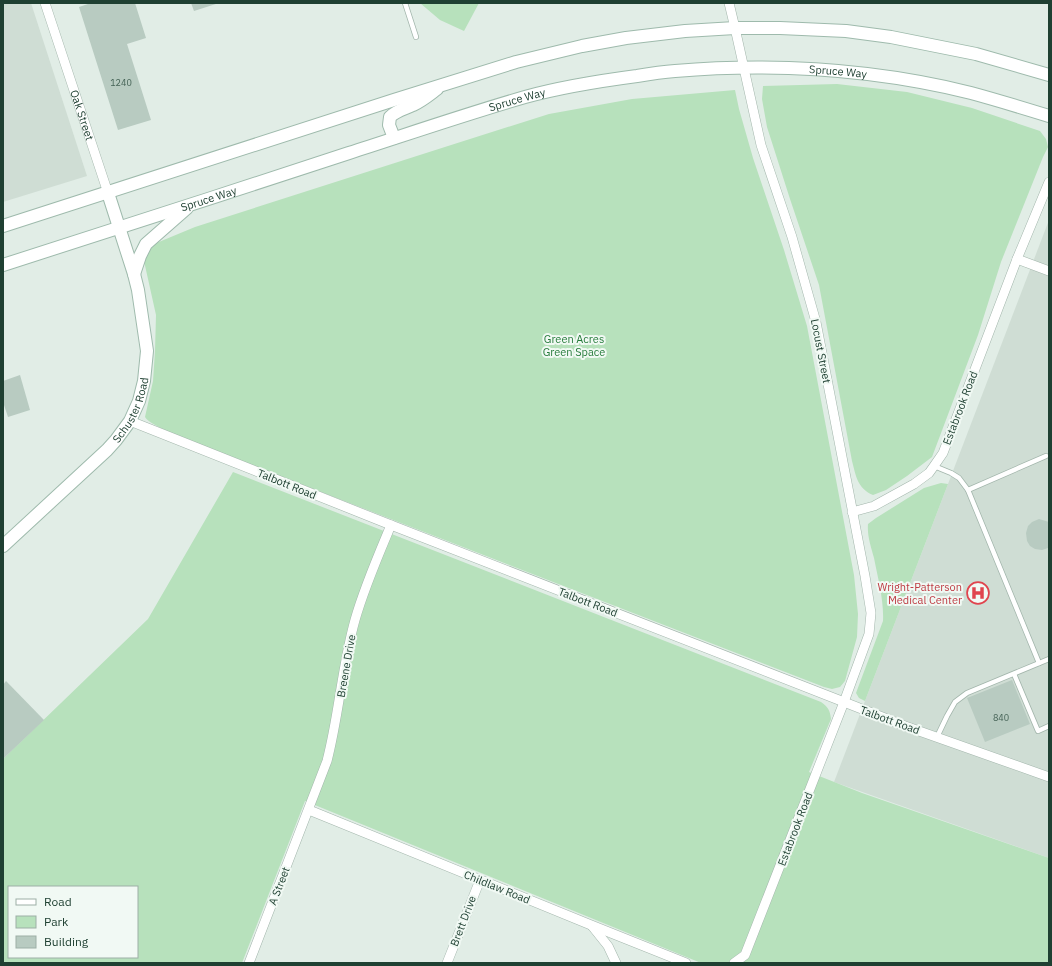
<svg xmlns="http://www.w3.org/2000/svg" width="1052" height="966" viewBox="0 0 1052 966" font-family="'IBM Plex Sans',sans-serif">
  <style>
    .built { fill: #cfddd4 }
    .green { fill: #b7e1bc; fill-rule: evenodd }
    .building { fill: #b8cbc1 }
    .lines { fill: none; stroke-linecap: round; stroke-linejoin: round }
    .lane-casing { stroke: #a3b6ac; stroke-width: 6 }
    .street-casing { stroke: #a3b6ac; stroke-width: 10 }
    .secondary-casing { stroke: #9ebaac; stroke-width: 14 }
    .lane { stroke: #fff; stroke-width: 4.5 }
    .street { stroke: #fff; stroke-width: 9 }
    .secondary { stroke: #fff; stroke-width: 12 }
    .labels { text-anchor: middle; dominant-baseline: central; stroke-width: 4; stroke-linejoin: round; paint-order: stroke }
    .number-label { font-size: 9px; fill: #456356 }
    .street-label { font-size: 11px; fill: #1f4032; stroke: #f1f9f4 }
    .park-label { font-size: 11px; fill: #257b3a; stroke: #f1f9f4 }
    .health-label { font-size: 11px; fill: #be3a42; stroke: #f1f9f4; text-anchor: end }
  </style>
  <rect width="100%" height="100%" fill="#e1ede6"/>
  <g class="built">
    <path d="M3,3H31L87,176L3,202Z"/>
    <path d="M1049,220V858L834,782Z"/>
  </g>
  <g class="green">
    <path d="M420,3H479L464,31L440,20Z"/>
    <path d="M837,84L907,92L972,108L1040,131L1046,139L1048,147L1043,157L1001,262L978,335L932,457L907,476L886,490L873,495C857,488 856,476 852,461L819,285L790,199L767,127L762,99L763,86Z"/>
    <path d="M735,90L739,109L753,158L784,250L807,326L854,575L858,614L857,637L845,681L840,687L832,689L824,687L205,447C193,441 151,427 145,417L153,381L155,351L156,315L144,261L147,252L154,244L195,227L448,146L549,114L632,99Z"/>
    <path d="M233,472L821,702C828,707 830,710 831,719L809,772L862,793L1049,858V963H701L305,801L242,963H3V759L148,619ZM9,887H137V957H9Z"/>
    <path d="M941,483L948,484L865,701L859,698L856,693L883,621C884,600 878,579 874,558C871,547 867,536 868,524L876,518L924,488Z"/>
  </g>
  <g class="building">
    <path d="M91,3H135L146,38L127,44L151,120L118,130L79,7Z"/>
    <path d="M191,3H219L194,11Z"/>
    <path d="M20,375L30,410L8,417L3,402V381Z"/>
    <path d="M1039,519L1049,522V547L1048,548L1042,550L1035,549L1030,546L1027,541L1026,533L1028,526L1032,522Z"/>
    <path d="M1012,680L1030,724L985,742L967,698Z"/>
    <path d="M6,681L44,720L3,759V685Z"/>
  </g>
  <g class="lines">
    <g class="lane-casing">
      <g id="lane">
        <path d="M405,3L416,37"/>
        <path d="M934,466L951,473L959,478L968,490"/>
        <path d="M1039,663L968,490L1046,456"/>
        <path d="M1014,674L1038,731L1049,726"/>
        <path d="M937,737L947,716L955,702L967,693L1049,659"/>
      </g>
    </g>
    <g class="street-casing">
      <g id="street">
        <path id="s1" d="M45,3L108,193"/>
        <path d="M729,3L735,28L761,145L792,237L816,322L865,576L871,613L869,634L844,702L745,955L734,963"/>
        <path d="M1017,259L1049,271"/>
        <path d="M130,421L391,525L844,702L905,726L1049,777"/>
        <path d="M852,512L874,506L914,484L929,473L934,466L943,453L1017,259L1049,182"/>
        <path d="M309,810L591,925L686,963"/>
        <path d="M592,926L608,946L616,963"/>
        <path d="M249,963L327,761C339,715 342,666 355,620C364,588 378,556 391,525"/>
        <path d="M447,963L480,880"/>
      </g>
    </g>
    <g class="secondary-casing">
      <g id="secondary">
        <path d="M394,138L389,125L390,117C397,110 405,109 413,105C422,101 429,95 437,89"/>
        <path d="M3,226L394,100L516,62L582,46L626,38L685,31L735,28H780L846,31L891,37L976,54L1049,75"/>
        <path id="s2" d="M3,265C118,228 234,191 349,153C408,134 466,114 525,97C561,87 599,81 637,76C649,74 662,72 675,71C773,63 874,69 971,93C997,100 1023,108 1049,116"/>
        <path d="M134,274L140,256L146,244L187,208"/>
        <path id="s3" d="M3,546L107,450L116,440L130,421L139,401L144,381L147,351L138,290L134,274L108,193"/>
      </g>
    </g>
    <use href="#lane" class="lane"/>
    <use href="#street" class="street"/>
    <use href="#secondary" class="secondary"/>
  </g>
  <defs>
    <g id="hospital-ring" transform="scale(1.15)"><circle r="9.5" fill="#f1f9f4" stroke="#e0444e" stroke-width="1.5"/><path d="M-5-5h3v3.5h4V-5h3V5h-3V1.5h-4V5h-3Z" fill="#e0444e"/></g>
  </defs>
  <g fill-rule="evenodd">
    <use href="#hospital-ring" x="978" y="593"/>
  </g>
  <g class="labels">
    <g class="number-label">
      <text x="121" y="82">1240</text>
      <text x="1001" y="717">840</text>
    </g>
    <g class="street-label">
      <text stroke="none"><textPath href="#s2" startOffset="864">Spruce Way</textPath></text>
      <text stroke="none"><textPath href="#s2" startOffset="540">Spruce Way</textPath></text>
      <text stroke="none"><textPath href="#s1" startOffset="118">Oak Street</textPath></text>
      <text stroke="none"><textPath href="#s2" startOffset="216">Spruce Way</textPath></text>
      <text transform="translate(821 351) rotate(79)">Locust Street</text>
      <text transform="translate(960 408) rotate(-69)">Estabrook Road</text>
      <text stroke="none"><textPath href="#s3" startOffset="189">Schuster Road</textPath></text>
      <text transform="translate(287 484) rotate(22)">Talbott Road</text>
      <text transform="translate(588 602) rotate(21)">Talbott Road</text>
      <text transform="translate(346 666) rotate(-80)">Breene Drive</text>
      <text transform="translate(890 720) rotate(20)">Talbott Road</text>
      <text transform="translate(795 829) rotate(-69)">Estabrook Road</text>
      <text transform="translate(279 886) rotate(-69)">A Street</text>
      <text transform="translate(497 887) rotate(22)">Childlaw Road</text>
      <text transform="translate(463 921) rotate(-69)">Brett Drive</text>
    </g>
    <g class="park-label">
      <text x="574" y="339">Green Acres<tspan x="574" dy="13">Green Space</tspan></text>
    </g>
    <g class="health-label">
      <text x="962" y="587">Wright-Patterson<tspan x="962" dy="13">Medical Center</tspan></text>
    </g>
  </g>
  <rect width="1052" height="966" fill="none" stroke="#1f4032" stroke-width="8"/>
  <rect x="8" y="886" width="130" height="72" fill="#f1f9f4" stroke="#9dafa6"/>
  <rect x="16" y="899" width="20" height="6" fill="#ffffff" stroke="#9dafa6"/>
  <text x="44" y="906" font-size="12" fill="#1f4032">Road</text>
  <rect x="16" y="916" width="20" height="12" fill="#b7e1bc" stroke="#9dafa6"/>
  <text x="44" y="926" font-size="12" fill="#1f4032">Park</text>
  <rect x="16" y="936" width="20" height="12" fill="#b8cbc1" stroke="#9dafa6"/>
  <text x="44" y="946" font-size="12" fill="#1f4032">Building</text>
</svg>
